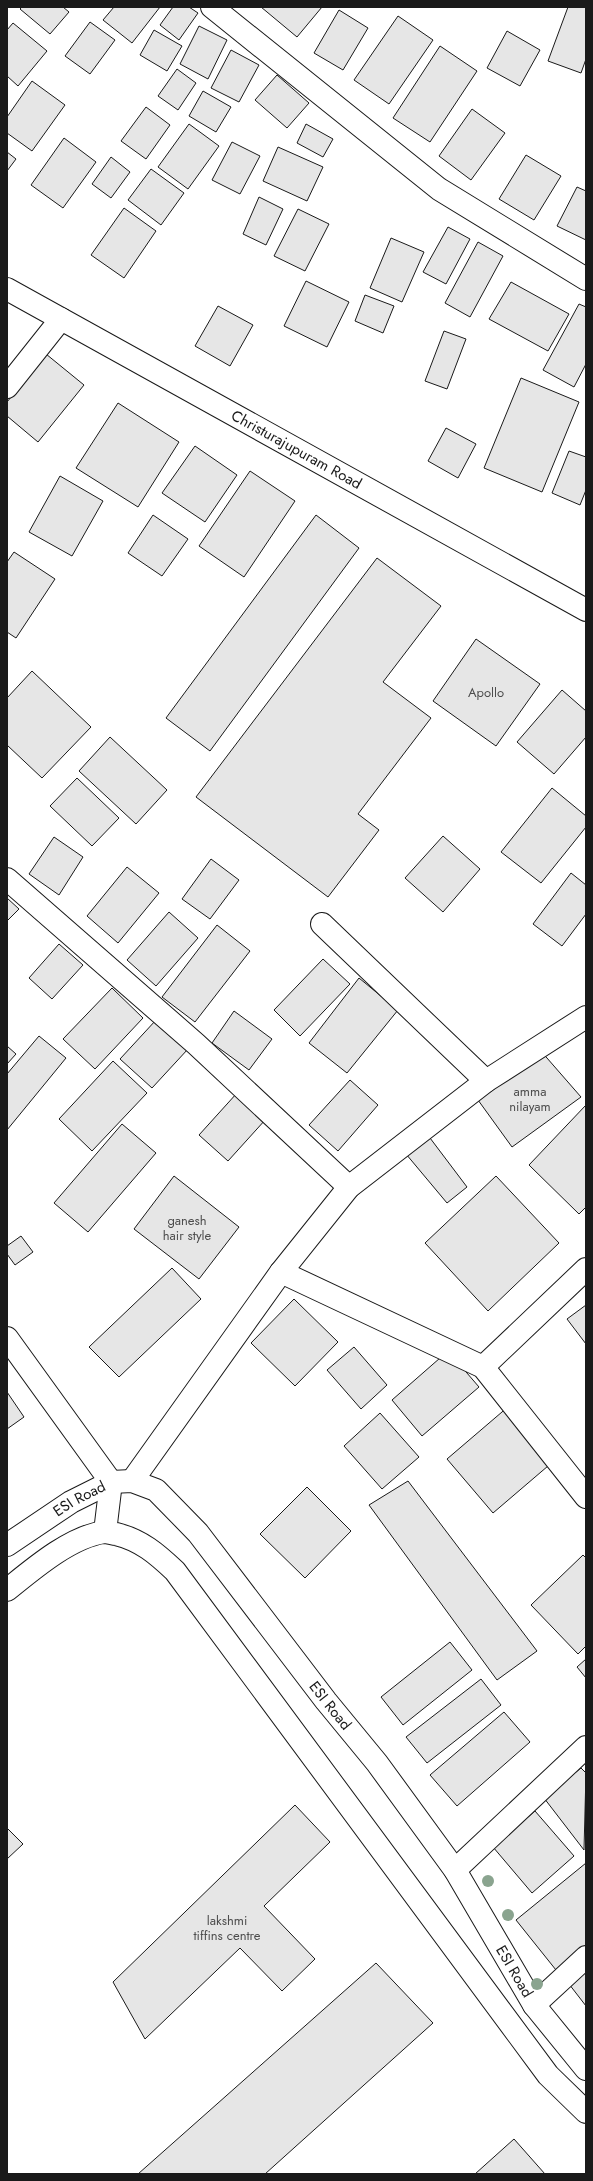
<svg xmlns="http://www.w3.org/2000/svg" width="593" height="2181" viewBox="0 0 593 2181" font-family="Jost,sans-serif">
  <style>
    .building { fill: #e6e6e6; stroke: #1a1a1a }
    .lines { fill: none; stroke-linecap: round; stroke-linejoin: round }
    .street-casing { stroke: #1a1a1a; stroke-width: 24 }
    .secondary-casing { stroke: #1a1a1a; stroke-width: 24 }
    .street { stroke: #fff; stroke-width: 22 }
    .secondary { stroke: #fff; stroke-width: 22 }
    .tree { fill: #8aa48f }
    .labels { text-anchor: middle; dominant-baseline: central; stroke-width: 3; stroke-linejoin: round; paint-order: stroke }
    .number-label { font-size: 13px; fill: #4d4d4d }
    .street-label { font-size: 15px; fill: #1a1a1a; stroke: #fff }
  </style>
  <rect width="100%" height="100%" fill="#fff"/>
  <g class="building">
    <path d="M22,7H63L69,12L50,34L20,9Z"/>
    <path d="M114,7H160L132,43L103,20Z"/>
    <path d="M173,7H189L198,13L179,40L160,25Z"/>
    <path d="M261,7H322L297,37Z"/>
    <path d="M568,7H586V59L581,73L548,61Z"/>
    <path d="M339,10L368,28L343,70L314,53Z"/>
    <path d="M398,16L433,40L389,104L354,80Z"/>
    <path d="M90,22L115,40L90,74L65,56Z"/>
    <path d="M13,23L47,51L18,86L7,76V30Z"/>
    <path d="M199,26L227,40L208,79L180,64Z"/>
    <path d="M154,30L182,46L167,71L140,55Z"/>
    <path d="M507,31L540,50L520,86L487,68Z"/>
    <path d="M440,46L477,71L430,142L393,118Z"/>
    <path d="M231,50L259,65L239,102L211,88Z"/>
    <path d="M177,69L196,83L178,110L158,96Z"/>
    <path d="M277,75L309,103L287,128L255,100Z"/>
    <path d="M32,81L65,105L32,151L7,133V117Z"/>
    <path d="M203,91L231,107L216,132L189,116Z"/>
    <path d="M146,107L170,125L146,159L121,141Z"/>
    <path d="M472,109L505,133L471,180L439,156Z"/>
    <path d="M189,124L219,146L188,189L158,167Z"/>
    <path d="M306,124L333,139L323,157L297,143Z"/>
    <path d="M64,138L96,162L63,208L31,185Z"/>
    <path d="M232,142L260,156L240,194L212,180Z"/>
    <path d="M278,147L323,167L307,201L263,181Z"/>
    <path d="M7,152L16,159L7,171Z"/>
    <path d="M526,155L561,176L534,220L499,199Z"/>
    <path d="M111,157L130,172L111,198L92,184Z"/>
    <path d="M151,169L184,193L161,225L128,200Z"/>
    <path d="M577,187L586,191V240L557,226Z"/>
    <path d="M259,197L283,209L266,245L243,234Z"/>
    <path d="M124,208L156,231L124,278L91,255Z"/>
    <path d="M298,209L329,224L305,271L274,256Z"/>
    <path d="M448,227L470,239L446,284L423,272Z"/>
    <path d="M391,238L424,252L402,302L370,288Z"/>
    <path d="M478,242L503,256L470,317L445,303Z"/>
    <path d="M306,281L349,302L327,347L284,326Z"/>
    <path d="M511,282L569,314L548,351L489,319Z"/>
    <path d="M365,295L394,306L383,333L355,321Z"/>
    <path d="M579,304L586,307V364L574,387L543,370Z"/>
    <path d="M218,306L253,325L230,366L195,346Z"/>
    <path d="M444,331L466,339L447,389L425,381Z"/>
    <path d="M46,354L84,385L38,442L7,416V402Z"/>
    <path d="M521,378L579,402L542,492L484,468Z"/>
    <path d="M118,403L179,442L138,507L76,468Z"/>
    <path d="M446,428L476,444L458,478L428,461Z"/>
    <path d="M195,446L237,475L205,522L162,493Z"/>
    <path d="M569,451L586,457V490L580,505L552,493Z"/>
    <path d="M250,471L295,501L244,577L199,546Z"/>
    <path d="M60,476L103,501L72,556L29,532Z"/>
    <path d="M153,515L188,539L162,576L128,553Z"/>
    <path d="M316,515L359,548L210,751L166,718Z"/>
    <path d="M14,552L55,579L16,638L7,632V562Z"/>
    <path d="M377,558L441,606L383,682L431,718L358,814L379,830L328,897L196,797Z"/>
    <path d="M476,639L540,684L496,746L433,701Z"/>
    <path d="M32,671L91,727L42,778L7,745V698Z"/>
    <path d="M562,690L586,711V737L554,774L517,742Z"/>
    <path d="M110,737L167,790L136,824L79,771Z"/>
    <path d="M77,778L119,818L92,846L50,806Z"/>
    <path d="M552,788L586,816V827L541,883L501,852Z"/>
    <path d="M443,836L480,869L443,912L405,878Z"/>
    <path d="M54,837L83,857L59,895L29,874Z"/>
    <path d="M211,859L239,880L210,919L182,899Z"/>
    <path d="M127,867L159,893L118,943L87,916Z"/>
    <path d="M571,873L586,885V914L562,946L533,924Z"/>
    <path d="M7,898L19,909L7,921Z"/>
    <path d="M169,912L198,938L156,986L127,960Z"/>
    <path d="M217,925L250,951L195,1022L162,997Z"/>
    <path d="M59,944L83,965L52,999L29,978Z"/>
    <path d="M323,959L350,984L300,1036L274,1010Z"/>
    <path d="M359,978L398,1010L347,1073L309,1043Z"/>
    <path d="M112,988L143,1018L95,1069L63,1039Z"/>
    <path d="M234,1011L272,1039L249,1070L212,1043Z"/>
    <path d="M156,1020L188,1049L152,1088L120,1059Z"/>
    <path d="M39,1036L66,1058L7,1130V1074Z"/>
    <path d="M7,1046L16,1054L7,1064Z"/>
    <path d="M540,1050L581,1097L512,1147L478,1100Z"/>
    <path d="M113,1061L147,1093L92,1151L59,1119Z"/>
    <path d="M350,1080L378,1105L338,1151L309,1125Z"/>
    <path d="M237,1093L266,1119L228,1161L199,1135Z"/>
    <path d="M586,1105V1207L579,1214L529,1165Z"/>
    <path d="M122,1124L156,1153L88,1232L54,1203Z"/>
    <path d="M427,1134L467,1187L447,1203L406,1154Z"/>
    <path d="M174,1176L239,1227L199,1279L134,1229Z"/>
    <path d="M496,1176L559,1243L488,1311L425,1243Z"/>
    <path d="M21,1236L33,1252L15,1265L7,1254V1246Z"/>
    <path d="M172,1268L201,1299L119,1377L89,1347Z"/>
    <path d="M294,1299L338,1342L295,1386L251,1343Z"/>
    <path d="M586,1305V1344L567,1319Z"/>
    <path d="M354,1347L387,1385L361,1409L327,1370Z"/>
    <path d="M448,1351L479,1387L422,1436L392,1400Z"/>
    <path d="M7,1392L24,1417L7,1429Z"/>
    <path d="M509,1406L555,1460L493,1513L447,1459Z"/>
    <path d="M380,1413L419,1457L382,1489L344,1446Z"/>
    <path d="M408,1481L537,1651L497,1680L369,1505Z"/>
    <path d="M307,1487L351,1531L305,1578L260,1534Z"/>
    <path d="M583,1555L586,1558V1646L578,1654L531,1605Z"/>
    <path d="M450,1642L472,1670L403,1725L381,1697Z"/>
    <path d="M586,1659V1678L577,1667Z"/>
    <path d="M481,1679L501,1705L427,1763L406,1737Z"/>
    <path d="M504,1712L530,1742L457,1806L430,1775Z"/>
    <path d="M581,1768L586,1773L584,1850L544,1798Z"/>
    <path d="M295,1805L330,1842L264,1906L315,1959L282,1991L240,1948L145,2039L113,1982Z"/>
    <path d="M535,1811L574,1856L532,1893L493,1847Z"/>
    <path d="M7,1828L23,1844L7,1859Z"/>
    <path d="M586,1863V1945L556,1970L516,1920Z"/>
    <path d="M376,1963L433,2023L265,2174H138Z"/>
    <path d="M586,1970V2006L569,1984Z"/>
    <path d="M514,2139L545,2174H475Z"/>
  </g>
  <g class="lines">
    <g class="street-casing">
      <g id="street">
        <path d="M212,7L439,189L586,279"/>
        <path d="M7,387L61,319"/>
        <path d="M7,879L196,1044L349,1187"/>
        <path d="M322,924L486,1081"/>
        <path d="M281,1272L483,1367L586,1497"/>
        <path d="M7,1338L111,1482L105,1532"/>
        <path d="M483,1367L586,1269"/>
        <path d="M132,1481L281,1272L349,1187L486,1081L586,1017"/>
        <path d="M455,1870L586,1747"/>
        <path d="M534,2005L586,1957"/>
      </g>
    </g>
    <g class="secondary-casing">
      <g id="secondary">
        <path id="s1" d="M7,289L586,610"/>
        <path id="s2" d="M7,1545L71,1502L111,1482L132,1481L156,1490L198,1533L326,1701L377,1763L455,1870L534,2005L586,2069"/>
        <path d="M7,1590C33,1569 70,1537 104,1532C108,1532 113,1534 116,1534C141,1540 157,1554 175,1571L548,2075L586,2112"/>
      </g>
    </g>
    <use href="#street" class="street"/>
    <use href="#secondary" class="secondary"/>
  </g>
  <g class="tree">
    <circle cx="488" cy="1881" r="6"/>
    <circle cx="508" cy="1915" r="6"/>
    <circle cx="537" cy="1984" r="6"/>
  </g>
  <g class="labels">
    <g class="number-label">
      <text x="486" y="692">Apollo</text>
      <text x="530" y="1091">amma<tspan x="530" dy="15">nilayam</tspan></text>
      <text x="187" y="1220">ganesh<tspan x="187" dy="15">hair style</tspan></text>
      <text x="227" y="1920">lakshmi<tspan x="227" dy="15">tiffins centre</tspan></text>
    </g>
    <g class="street-label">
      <text stroke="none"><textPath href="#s1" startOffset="331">Christurajupuram Road</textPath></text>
      <text stroke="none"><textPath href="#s2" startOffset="86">ESI Road</textPath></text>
      <text stroke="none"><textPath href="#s2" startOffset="446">ESI Road</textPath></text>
      <text stroke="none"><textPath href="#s2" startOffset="770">ESI Road</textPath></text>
    </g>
  </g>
  <rect width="593" height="2181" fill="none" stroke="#1a1a1a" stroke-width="16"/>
</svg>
